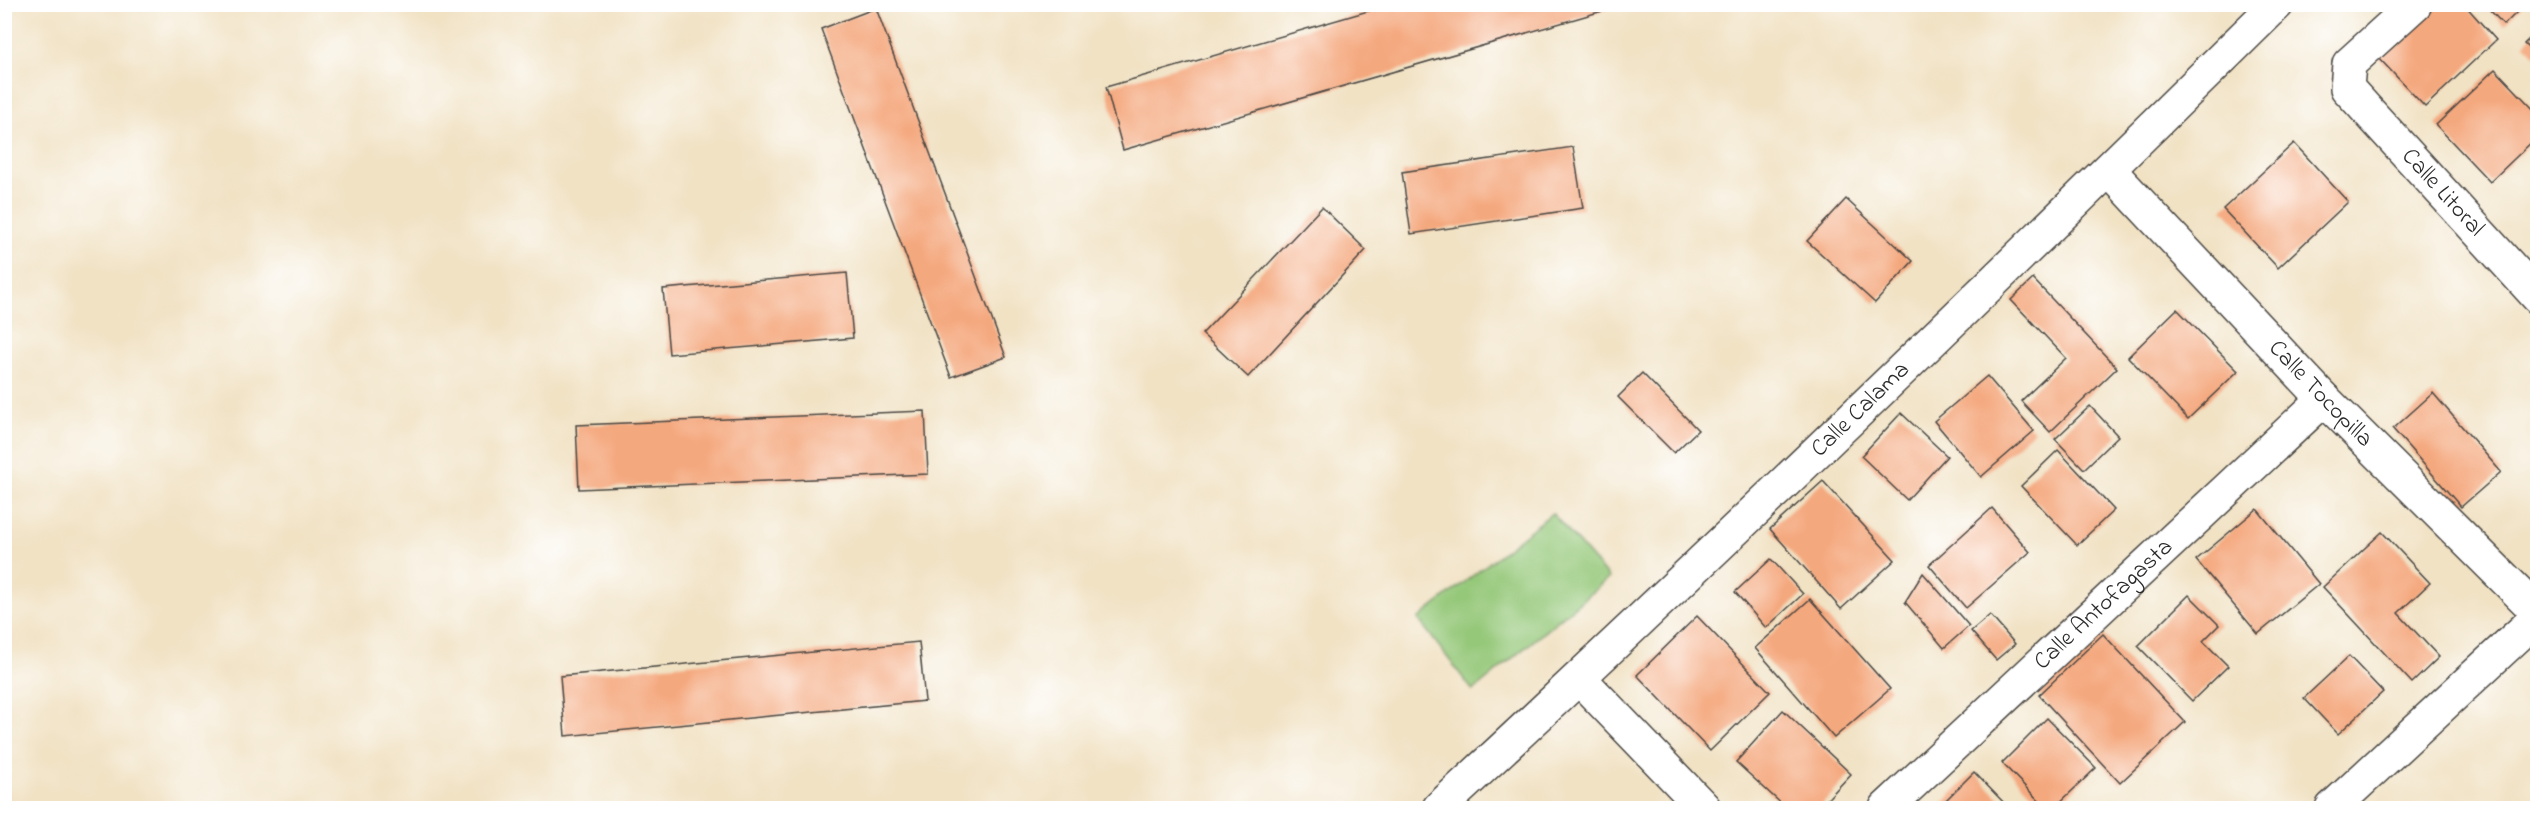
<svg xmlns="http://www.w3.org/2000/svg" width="2542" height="813" viewBox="0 0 2542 813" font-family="'Indie Flower',sans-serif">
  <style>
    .green { fill: #95c879; stroke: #607a52; stroke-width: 1.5 }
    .building { fill: #f4a87e }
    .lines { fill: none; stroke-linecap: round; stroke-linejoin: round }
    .minor-casing { stroke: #494642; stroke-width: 36 }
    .minor { stroke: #fff; stroke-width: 33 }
    .labels { text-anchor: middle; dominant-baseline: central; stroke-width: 4.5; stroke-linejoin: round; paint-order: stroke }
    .street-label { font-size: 24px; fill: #2b2b2b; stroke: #fff }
  </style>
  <rect width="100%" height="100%" fill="#fff"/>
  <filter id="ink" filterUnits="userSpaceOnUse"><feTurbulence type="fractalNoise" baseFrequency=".0167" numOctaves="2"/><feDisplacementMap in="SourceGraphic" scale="12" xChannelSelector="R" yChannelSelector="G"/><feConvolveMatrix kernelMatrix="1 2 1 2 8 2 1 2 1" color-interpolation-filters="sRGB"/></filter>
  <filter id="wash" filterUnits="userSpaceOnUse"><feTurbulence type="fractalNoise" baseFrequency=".008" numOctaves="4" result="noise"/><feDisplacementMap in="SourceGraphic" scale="24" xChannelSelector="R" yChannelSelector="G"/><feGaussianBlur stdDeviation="1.35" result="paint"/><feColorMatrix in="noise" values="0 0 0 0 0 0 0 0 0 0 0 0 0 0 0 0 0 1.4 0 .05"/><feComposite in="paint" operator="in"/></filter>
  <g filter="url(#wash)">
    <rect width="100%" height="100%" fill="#f1e2c4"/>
    <path class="green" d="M1552,513L1609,578L1473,691L1418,619Z"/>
    <g id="blocks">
      <g class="building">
        <path d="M1392,4L1623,5L1123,150L1106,87Z"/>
        <path d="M2434,4H2464L2496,40L2425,107L2378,57Z"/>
        <path d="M2484,4H2525L2504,25Z"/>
        <path d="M876,8L1006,357L951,377L821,29Z"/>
        <path d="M2538,30V57L2524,44Z"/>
        <path d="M2495,69L2538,114V136L2490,182L2436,125Z"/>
        <path d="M2294,143L2348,202L2278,268L2223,209Z"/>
        <path d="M1573,147L1583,208L1411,234L1402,172Z"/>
        <path d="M1846,199L1913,261L1875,303L1807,241Z"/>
        <path d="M1322,207L1366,250L1248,377L1202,334Z"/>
        <path d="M847,273L853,338L669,354L663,289Z"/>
        <path d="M2033,279L2117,368L2050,432L2021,401L2066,358L2011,300Z"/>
        <path d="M2177,309L2238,371L2188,419L2128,357Z"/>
        <path d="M1642,373L1698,430L1674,453L1618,397Z"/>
        <path d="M1987,376L2034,431L1981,477L1934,421Z"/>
        <path d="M2433,393L2501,472L2461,507L2393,429Z"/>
        <path d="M2090,406L2118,436L2084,469L2055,439Z"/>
        <path d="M925,411L928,474L579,489L576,425Z"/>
        <path d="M1901,413L1947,456L1907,500L1861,456Z"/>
        <path d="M2058,450L2114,510L2077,545L2021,486Z"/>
        <path d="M1823,481L1895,560L1841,609L1770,529Z"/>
        <path d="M1992,508L2030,552L1966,608L1929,565Z"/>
        <path d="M2257,509L2319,584L2258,634L2196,560Z"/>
        <path d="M2382,532L2430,583L2398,613L2439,657L2412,683L2323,587Z"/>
        <path d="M1771,559L1803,594L1766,628L1735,592Z"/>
        <path d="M1923,573L1969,626L1944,648L1905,602Z"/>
        <path d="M2189,595L2219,625L2203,641L2228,666L2192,701L2138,646Z"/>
        <path d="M1810,599L1890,689L1834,738L1755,648Z"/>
        <path d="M1990,615L2015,644L1996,660L1971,631Z"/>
        <path d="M1697,616L1770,692L1710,751L1637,675Z"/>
        <path d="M2103,634L2185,722L2120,783L2039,695Z"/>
        <path d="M919,642L925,701L565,736L560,676Z"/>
        <path d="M2349,656L2383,692L2338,734L2304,698Z"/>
        <path d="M1783,710L1851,774L1819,808H1786L1736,762Z"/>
        <path d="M2047,718L2096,768L2054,808H2046L2002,763Z"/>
        <path d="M1974,772L2009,808H1938Z"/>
      </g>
    </g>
  </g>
  <g filter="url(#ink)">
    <use href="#blocks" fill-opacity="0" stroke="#494642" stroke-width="1.5"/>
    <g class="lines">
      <g class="minor-casing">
        <g id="minor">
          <path id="s1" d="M2415,4L2349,64L2347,88L2538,297"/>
          <path id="s2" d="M2109,170L2324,399L2538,612"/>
          <path d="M1579,678L1704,808"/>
          <path id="s3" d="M1439,808C1723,545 2001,276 2277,4"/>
          <path id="s4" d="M1886,808L2324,399"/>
          <path d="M2332,808L2538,617"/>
        </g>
      </g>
      <use href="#minor" class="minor"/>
    </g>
  </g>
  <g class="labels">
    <g class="street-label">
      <text stroke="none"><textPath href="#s1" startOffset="255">Calle Litoral</textPath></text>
      <text stroke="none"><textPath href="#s2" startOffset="308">Calle Tocopilla</textPath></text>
      <text stroke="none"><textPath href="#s3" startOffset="580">Calle Calama</textPath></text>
      <text stroke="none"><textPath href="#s4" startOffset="298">Calle Antofagasta</textPath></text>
    </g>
  </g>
  <rect width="2542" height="813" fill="none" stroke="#fff" stroke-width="24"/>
</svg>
